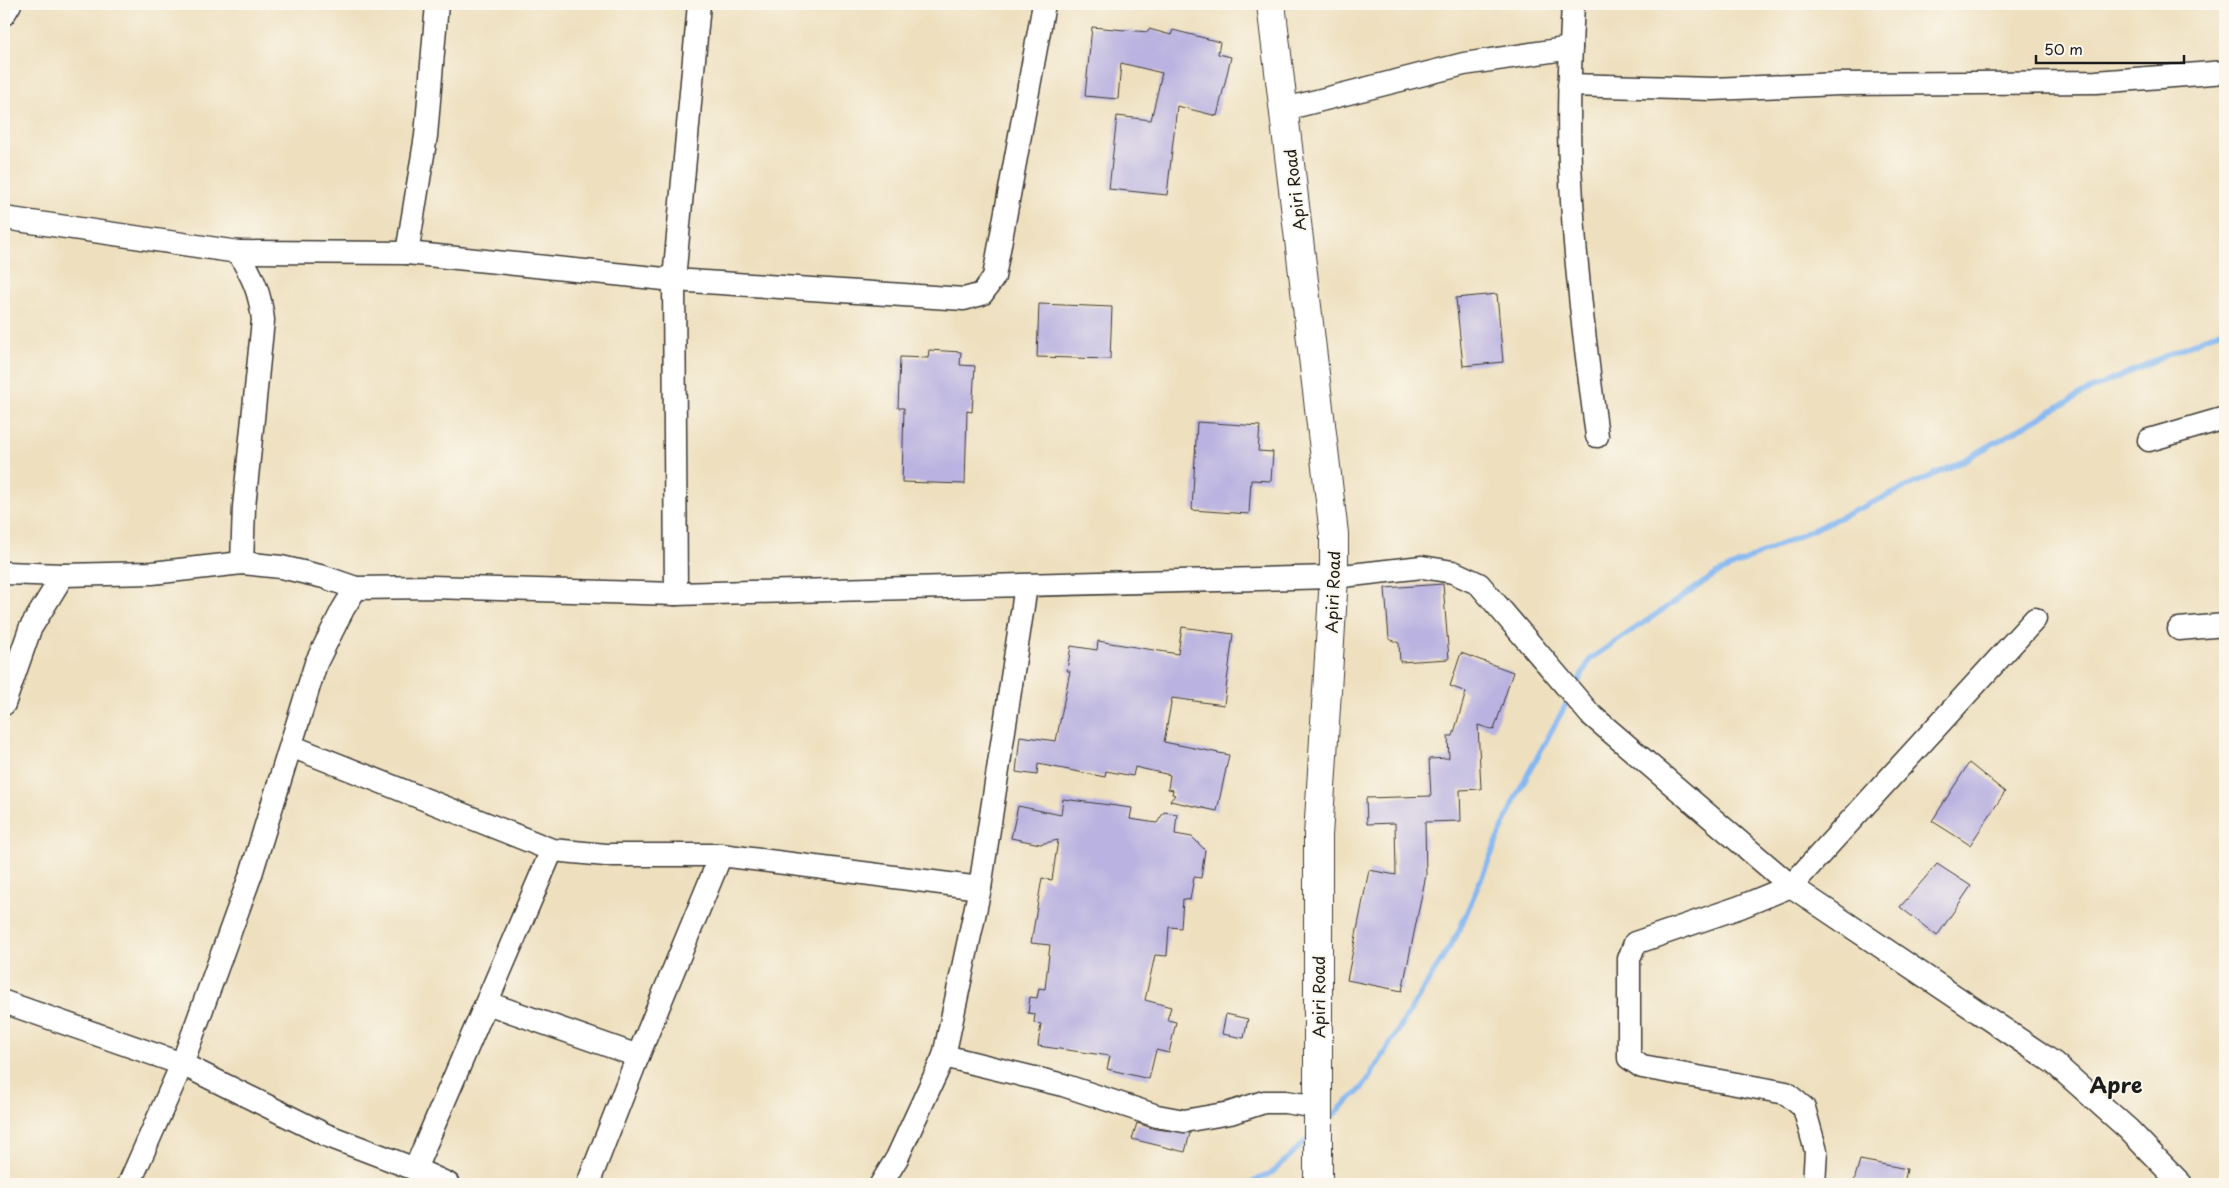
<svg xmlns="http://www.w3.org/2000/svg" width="2229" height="1188" viewBox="0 0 2229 1188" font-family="'Playpen Sans',sans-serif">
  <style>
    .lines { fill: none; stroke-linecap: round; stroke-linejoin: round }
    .stream { stroke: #84b7f1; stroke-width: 5.5 }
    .building { fill: #bab2e0 }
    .minor-casing { stroke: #3c3934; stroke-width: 25 }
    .tertiary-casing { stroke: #3c3934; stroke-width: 30 }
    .minor { stroke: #fff; stroke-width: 22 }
    .tertiary { stroke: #fff; stroke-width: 28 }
    .labels { text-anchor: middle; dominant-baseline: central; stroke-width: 4; stroke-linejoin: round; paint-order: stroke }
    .street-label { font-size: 16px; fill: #1c1c1c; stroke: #fbf7ec }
    .district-label { font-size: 21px; font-weight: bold; fill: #1c1c1c; stroke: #fbf7ec }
  </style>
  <rect width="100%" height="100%" fill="#fbf7ec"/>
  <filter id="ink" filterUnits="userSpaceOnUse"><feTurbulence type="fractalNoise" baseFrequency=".02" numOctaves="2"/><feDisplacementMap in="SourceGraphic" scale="10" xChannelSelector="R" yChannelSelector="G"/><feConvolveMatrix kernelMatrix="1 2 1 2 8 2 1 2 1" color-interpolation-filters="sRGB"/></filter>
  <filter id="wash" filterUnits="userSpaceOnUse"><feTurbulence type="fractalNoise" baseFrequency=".0096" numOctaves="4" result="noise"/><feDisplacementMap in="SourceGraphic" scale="20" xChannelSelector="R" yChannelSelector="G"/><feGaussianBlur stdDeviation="1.12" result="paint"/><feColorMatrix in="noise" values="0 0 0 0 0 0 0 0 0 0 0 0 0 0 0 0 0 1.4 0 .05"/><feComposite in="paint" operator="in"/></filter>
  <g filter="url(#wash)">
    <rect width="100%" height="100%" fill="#eee0bf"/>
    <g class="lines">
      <g class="stream">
        <path d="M1575,688L1590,659L1716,574L1957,464L2085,392L2225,329"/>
        <path d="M1327,1121L1364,1086L1458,933L1517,794L1569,699"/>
        <path d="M1250,1184L1274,1171L1309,1138"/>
      </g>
    </g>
    <g id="blocks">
      <g class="building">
        <path d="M1092,27L1148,32L1149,29L1171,35L1173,30L1220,42L1218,54L1231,57L1217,116L1177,106L1167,195L1109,189L1117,116L1151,120L1162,73L1121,63L1118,99L1085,96Z"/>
        <path d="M1497,294L1503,362L1463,366L1456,298Z"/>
        <path d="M1039,304L1112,307L1110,359L1037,357Z"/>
        <path d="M929,350L961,352L960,365L975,366L972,412L967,411L965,484L902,482L904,408H898L900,357L928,358Z"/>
        <path d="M1197,422L1260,426L1258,451L1273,452L1271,481L1251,480L1249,514L1192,510Z"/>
        <path d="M1443,584L1449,659L1400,662L1399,643L1389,639L1385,588Z"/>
        <path d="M1182,627L1233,634L1224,705L1172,698L1164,742L1229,755L1217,811L1170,801L1175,795L1172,794L1173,790L1168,789L1170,775L1135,767L1133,776L1106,771L1105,777L1038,764L1037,775L1016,772L1020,736L1056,741L1070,671H1067L1071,646L1097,650L1098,641L1178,654Z"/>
        <path d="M1461,653L1513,672L1494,730L1478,725L1481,789L1460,790L1461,821L1425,822L1426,875L1402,991L1347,980L1369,870L1396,875L1395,823L1367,824L1366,798L1431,796L1429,759L1449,758L1448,736H1453L1466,692L1450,686Z"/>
        <path d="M1969,763L2005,792L1970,845L1932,821Z"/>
        <path d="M1063,799L1132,808L1130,819L1157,823L1164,812L1177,814L1175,834L1192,837L1205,850L1201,878L1194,877L1190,900L1183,899L1181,928L1169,927L1167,956L1155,955L1145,1000L1171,1007L1167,1020L1176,1022L1169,1053L1156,1050L1149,1079L1107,1069L1110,1056L1038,1046L1041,1024L1034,1023L1035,1014L1028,1013L1030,997L1037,998L1039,988L1045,989L1050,945L1031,943L1042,878L1052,880L1058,840L1040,844L1011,838L1018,806L1061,815Z"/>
        <path d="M1937,864L1971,886L1937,936L1900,907Z"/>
        <path d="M1226,1014L1248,1019L1244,1038L1222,1034Z"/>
        <path d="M1137,1123L1155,1129L1190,1133L1185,1152L1132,1139Z"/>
        <path d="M1860,1160L1907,1169L1904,1184H1853Z"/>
      </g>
    </g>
  </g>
  <g filter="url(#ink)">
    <use href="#blocks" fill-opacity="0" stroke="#3c3934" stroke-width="1"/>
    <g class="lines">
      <g class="minor-casing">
        <g id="minor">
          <path d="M1573,4C1570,63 1567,123 1571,182C1575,267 1586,351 1597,436"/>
          <path d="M4,14L10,4"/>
          <path d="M1569,85L1712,89L1840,84L2096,82L2225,72"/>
          <path d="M1285,109L1464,64L1571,48"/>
          <path d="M4,218L238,252C253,277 260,292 263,320L244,507L242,563"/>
          <path d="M238,252L407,253L674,280L964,299L982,294L994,277L1044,4"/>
          <path d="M407,253L426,136L437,4"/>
          <path d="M2149,440L2225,418"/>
          <path d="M4,573L63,575L152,573L242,563L281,567L324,577L356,588L432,587L676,594L1334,577L1422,567L1453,572L1479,584L1590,714L1791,886L2054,1063L2128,1129L2181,1184"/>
          <path d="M676,594L674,280L699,4"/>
          <path d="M2179,629L2225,625"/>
          <path d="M4,704L30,629L63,575"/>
          <path d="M291,746L552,850L606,855H721L980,888"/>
          <path d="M4,1002L182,1064L326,1135L415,1169L448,1184"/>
          <path d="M487,1003L638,1056"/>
          <path d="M944,1056L1063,1085L1157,1116L1184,1121L1230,1113L1264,1102H1285L1318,1107"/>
          <path d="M415,1169L552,850"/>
          <path d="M129,1184L182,1064L251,874L316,663L343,609L356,588"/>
          <path d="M588,1184L638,1056L721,855"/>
          <path d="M881,1184L897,1158L944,1056L980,888L1026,586"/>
          <path d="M1814,1184L1816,1151L1804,1108L1786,1093L1642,1067L1629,1058V959L1635,943L1740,907L1791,886L2035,619"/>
        </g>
      </g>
      <g class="tertiary-casing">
        <path id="tertiary" d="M1271,4L1334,534V577L1318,836V1184"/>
      </g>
      <use href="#minor" class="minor"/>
      <use href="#tertiary" class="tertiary"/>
    </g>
  </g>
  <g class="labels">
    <g class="street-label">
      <text transform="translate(1294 190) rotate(-97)">Apiri Road</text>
      <text transform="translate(1332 592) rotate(-88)">Apiri Road</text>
      <text transform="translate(1318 997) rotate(-90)">Apiri Road</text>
    </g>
    <g class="district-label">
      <text x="2116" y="1084">Apre</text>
    </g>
  </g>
  <rect width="2229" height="1188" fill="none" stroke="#fbf7ec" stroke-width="20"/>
  <path d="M2036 55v8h148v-8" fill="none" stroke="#1c1c1c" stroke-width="2.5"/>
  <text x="2044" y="55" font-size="15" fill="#1c1c1c" stroke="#fbf7ec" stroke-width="4" paint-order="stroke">50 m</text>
</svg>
